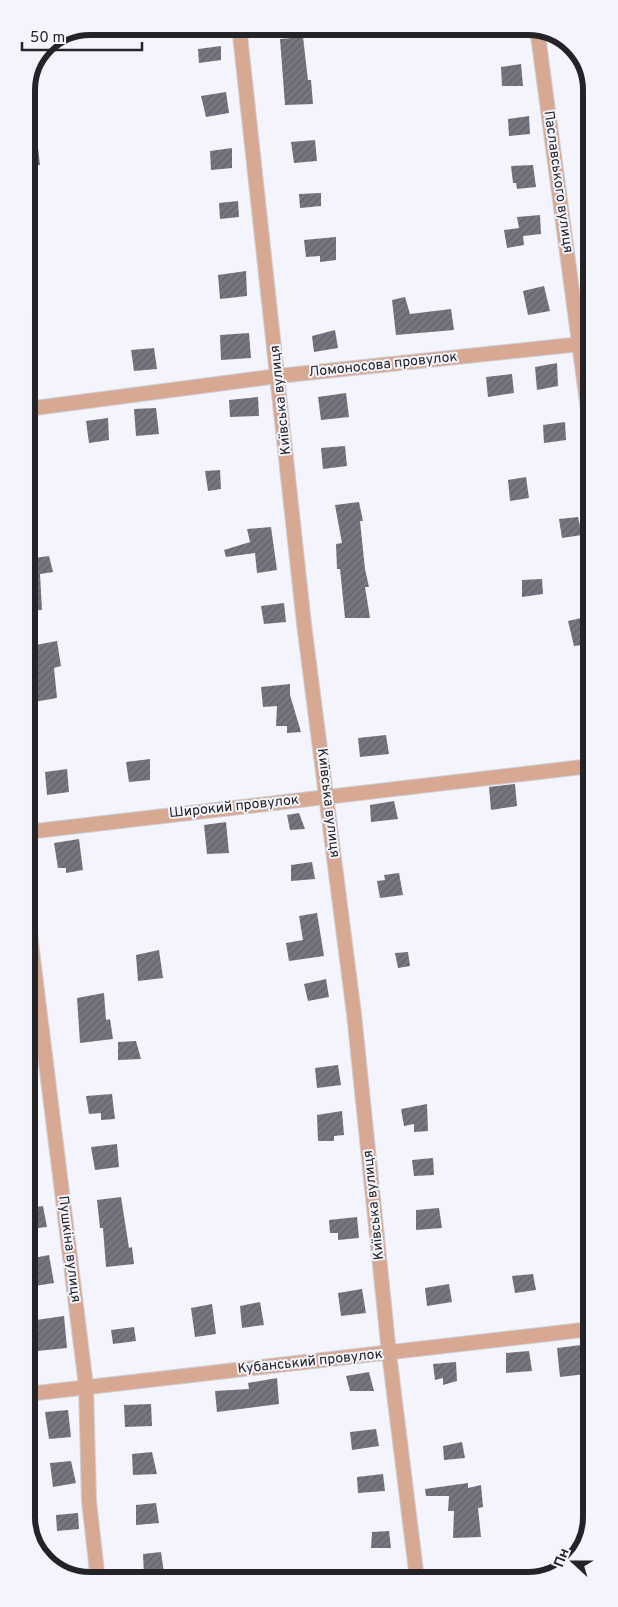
<svg xmlns="http://www.w3.org/2000/svg" width="618" height="1607" viewBox="0 0 618 1607" font-family="Overpass,sans-serif">
  <style>
    .building { fill: url(#building-hatch) }
    .lines { fill: none; stroke-linecap: round; stroke-linejoin: round }
    .minor-casing { stroke: #cfcfd7; stroke-width: 16 }
    .minor { stroke: #d7a993; stroke-width: 14 }
    .labels { text-anchor: middle; dominant-baseline: central; stroke-width: 4; stroke-linejoin: round; paint-order: stroke }
    .street-label { font-size: 14px; fill: #242428; stroke: #f4f4fd }
    .rim { fill: none; stroke: #242428; stroke-width: 6 }
  </style>
  <defs>
    <pattern id="building-hatch" width="6" height="6" patternUnits="userSpaceOnUse" patternTransform="scale(1.25)"><rect width="6" height="6" fill="#767680"/><path d="M-1 1l2-2M0 6l6-6M5 7l2-2" fill="none" stroke="#616169"/></pattern>
  </defs>
  <rect width="100%" height="100%" fill="#f4f4fd"/>
  <g class="building">
    <path d="M303,37L308,80H311L313,104L285,105L280,39Z"/>
    <path d="M221,46V60L199,63L198,49Z"/>
    <path d="M521,64L523,86H502L501,67Z"/>
    <path d="M226,92L229,113L206,117L201,96Z"/>
    <path d="M529,116L530,134L509,136L508,119Z"/>
    <path d="M35,122L40,165L26,166V123Z"/>
    <path d="M315,140L317,161L294,163L291,142Z"/>
    <path d="M232,148V168L211,170L210,151Z"/>
    <path d="M533,165L536,187L517,189L516,183H513L511,166Z"/>
    <path d="M321,193V206L300,208L299,194Z"/>
    <path d="M238,201L239,217L220,219L219,203Z"/>
    <path d="M540,215L541,234L523,236L524,245L507,248L504,230L519,228L517,217Z"/>
    <path d="M336,237V260L320,262V256L306,257L304,240Z"/>
    <path d="M246,271L247,296L220,299L218,275Z"/>
    <path d="M544,286L550,311L528,315L523,291Z"/>
    <path d="M405,297L410,314L451,309L454,330L396,335L392,300Z"/>
    <path d="M335,330L338,348L314,352L312,336Z"/>
    <path d="M249,333L251,358L221,360L220,335Z"/>
    <path d="M154,348L157,369L134,371L131,350Z"/>
    <path d="M557,363L558,386L537,390L535,367Z"/>
    <path d="M512,374L514,393L488,397L486,377Z"/>
    <path d="M346,393L349,417L321,420L318,397Z"/>
    <path d="M258,397L259,416L230,417L229,400Z"/>
    <path d="M156,408L159,434L136,436L134,409Z"/>
    <path d="M108,418L109,440L89,443L86,421Z"/>
    <path d="M565,422L566,440L544,443L543,425Z"/>
    <path d="M345,446L347,466L323,469L321,448Z"/>
    <path d="M220,470L221,489L208,491L205,471Z"/>
    <path d="M526,477L529,498L510,501L508,480Z"/>
    <path d="M359,502L363,521H360L365,569L369,587H365L370,618H345L340,569H337L336,544L342,543L335,505Z"/>
    <path d="M578,517L582,535L562,538L559,519Z"/>
    <path d="M271,527L277,570L257,573L255,553L226,557L224,550L250,542L247,529Z"/>
    <path d="M49,556L53,572L40,574L42,610L27,611V559Z"/>
    <path d="M542,579L543,594L522,597V580Z"/>
    <path d="M284,603L286,622L264,624L261,606Z"/>
    <path d="M590,616V644L574,646L568,621Z"/>
    <path d="M57,641L61,666L54,668L57,698L34,702L32,688H36L30,646Z"/>
    <path d="M290,684V695L301,732L287,733V726H276L277,706L263,707L261,687Z"/>
    <path d="M386,735L389,754L360,757L358,738Z"/>
    <path d="M150,759V780L129,782L126,762Z"/>
    <path d="M67,769L69,792L47,795L45,772Z"/>
    <path d="M515,784L517,806L491,810L489,787Z"/>
    <path d="M394,801L398,819L371,822L370,805Z"/>
    <path d="M299,813L305,829L290,830L287,815Z"/>
    <path d="M226,822L229,853L207,854L204,825Z"/>
    <path d="M79,839L83,870L66,873V868H58L54,843Z"/>
    <path d="M312,862L315,879L291,881V865Z"/>
    <path d="M399,873L403,895L380,898L377,881L385,880L384,875Z"/>
    <path d="M317,913L324,956L289,961L286,943L303,940L299,916Z"/>
    <path d="M159,950L163,978L138,981L136,955Z"/>
    <path d="M408,952L410,966L398,968L395,953Z"/>
    <path d="M326,979L329,997L308,1001L304,984Z"/>
    <path d="M104,993L106,1020L110,1019L113,1039L80,1043L77,998Z"/>
    <path d="M136,1041L141,1059L118,1060V1042Z"/>
    <path d="M338,1065L341,1085L317,1088L315,1068Z"/>
    <path d="M112,1094L115,1119L101,1120V1113L89,1114L86,1096Z"/>
    <path d="M427,1104L428,1131L414,1132V1124L404,1126L401,1109Z"/>
    <path d="M342,1111L344,1135L334,1136V1141H318L317,1115Z"/>
    <path d="M117,1144L119,1167L95,1170L91,1147Z"/>
    <path d="M433,1158L434,1175L414,1176L412,1160Z"/>
    <path d="M121,1197L129,1248L132,1247L134,1264L106,1267L103,1228H100L97,1200Z"/>
    <path d="M43,1206L47,1227L28,1229V1208Z"/>
    <path d="M439,1208L442,1228L416,1230V1210Z"/>
    <path d="M357,1217L359,1238L338,1240V1233H330L329,1220Z"/>
    <path d="M49,1255L54,1283L28,1287V1259Z"/>
    <path d="M533,1274L536,1290L515,1293L512,1276Z"/>
    <path d="M449,1284L452,1302L427,1306L425,1288Z"/>
    <path d="M362,1289L366,1313L341,1316L338,1293Z"/>
    <path d="M260,1302L264,1325L242,1328L240,1306Z"/>
    <path d="M212,1304L216,1334L195,1337L191,1308Z"/>
    <path d="M64,1316L67,1348L37,1351L36,1320Z"/>
    <path d="M134,1327L136,1341L113,1344L111,1330Z"/>
    <path d="M581,1345L586,1374L560,1377L557,1348Z"/>
    <path d="M529,1351L532,1371L506,1373V1353Z"/>
    <path d="M456,1362L457,1381L443,1385V1378L435,1380L433,1364Z"/>
    <path d="M369,1372L374,1391H350L346,1376Z"/>
    <path d="M277,1378L279,1404L217,1412L215,1391L249,1389L248,1383Z"/>
    <path d="M151,1404L152,1426L125,1427L124,1405Z"/>
    <path d="M68,1410L71,1437L49,1439L45,1412Z"/>
    <path d="M376,1429L379,1446L352,1450L350,1432Z"/>
    <path d="M462,1442L465,1458L444,1460L443,1446Z"/>
    <path d="M152,1452L157,1474L133,1475L132,1454Z"/>
    <path d="M71,1461L76,1483L53,1487L50,1463Z"/>
    <path d="M383,1474L385,1491L358,1493L357,1477Z"/>
    <path d="M468,1483V1488L481,1485L483,1507L478,1508L481,1537L453,1538L454,1511H448L449,1496H426L425,1489Z"/>
    <path d="M156,1503L159,1523L136,1525V1505Z"/>
    <path d="M78,1513L79,1529L57,1531L56,1515Z"/>
    <path d="M389,1531L391,1548H371L372,1532Z"/>
    <path d="M161,1552L164,1573L144,1576L143,1554Z"/>
  </g>
  <g class="lines">
    <g class="minor-casing">
      <g id="minor">
        <path d="M239,26L304,624L354,1014L389,1353L417,1579"/>
        <path d="M537,28L590,425"/>
        <path d="M27,409L278,376L590,343"/>
        <path d="M27,832L591,766"/>
        <path d="M28,918L86,1386L89,1501L98,1581"/>
        <path d="M28,1394L591,1329"/>
      </g>
    </g>
    <use href="#minor" class="minor"/>
  </g>
  <g class="labels">
    <g class="street-label">
      <text transform="translate(558 182) rotate(82)">Паславського вулиця</text>
      <text transform="translate(383 365) rotate(-6)">Ломоносова провулок</text>
      <text transform="translate(281 400) rotate(-96)">Київська вулиця</text>
      <text transform="translate(328 803) rotate(83)">Київська вулиця</text>
      <text transform="translate(234 807) rotate(-6)">Широкий провулок</text>
      <text transform="translate(374 1205) rotate(-96)">Київська вулиця</text>
      <text transform="translate(69 1249) rotate(83)">Пушкіна вулиця</text>
      <text transform="translate(310 1362) rotate(-6)">Кубанський провулок</text>
    </g>
  </g>
  <path d="M0 0H618V1607H0ZM90 35H528A55 55 0 0 1 583 90V1517A55 55 0 0 1 528 1572H90A55 55 0 0 1 35 1517V90A55 55 0 0 1 90 35Z" fill="#f4f4fd" fill-rule="evenodd"/>
  <path class="rim" d="M90 35H528A55 55 0 0 1 583 90V1517A55 55 0 0 1 528 1572H90A55 55 0 0 1 35 1517V90A55 55 0 0 1 90 35Z"/>
  <g transform="translate(573 1562) rotate(291)" stroke="#f4f4fd" stroke-width="4" paint-order="stroke">
  <path d="M0-4L9 19L0 12L-9 19Z" fill="#242428"/>
  <text y="-8" font-size="14" font-weight="bold" text-anchor="middle" fill="#242428">Пн</text>
  </g>
  <path d="M22 42v8h120v-8" fill="none" stroke="#242428" stroke-width="2.5"/>
  <text x="30" y="42" font-size="15" fill="#242428" stroke="#f4f4fd" stroke-width="4" paint-order="stroke">50 m</text>
</svg>
